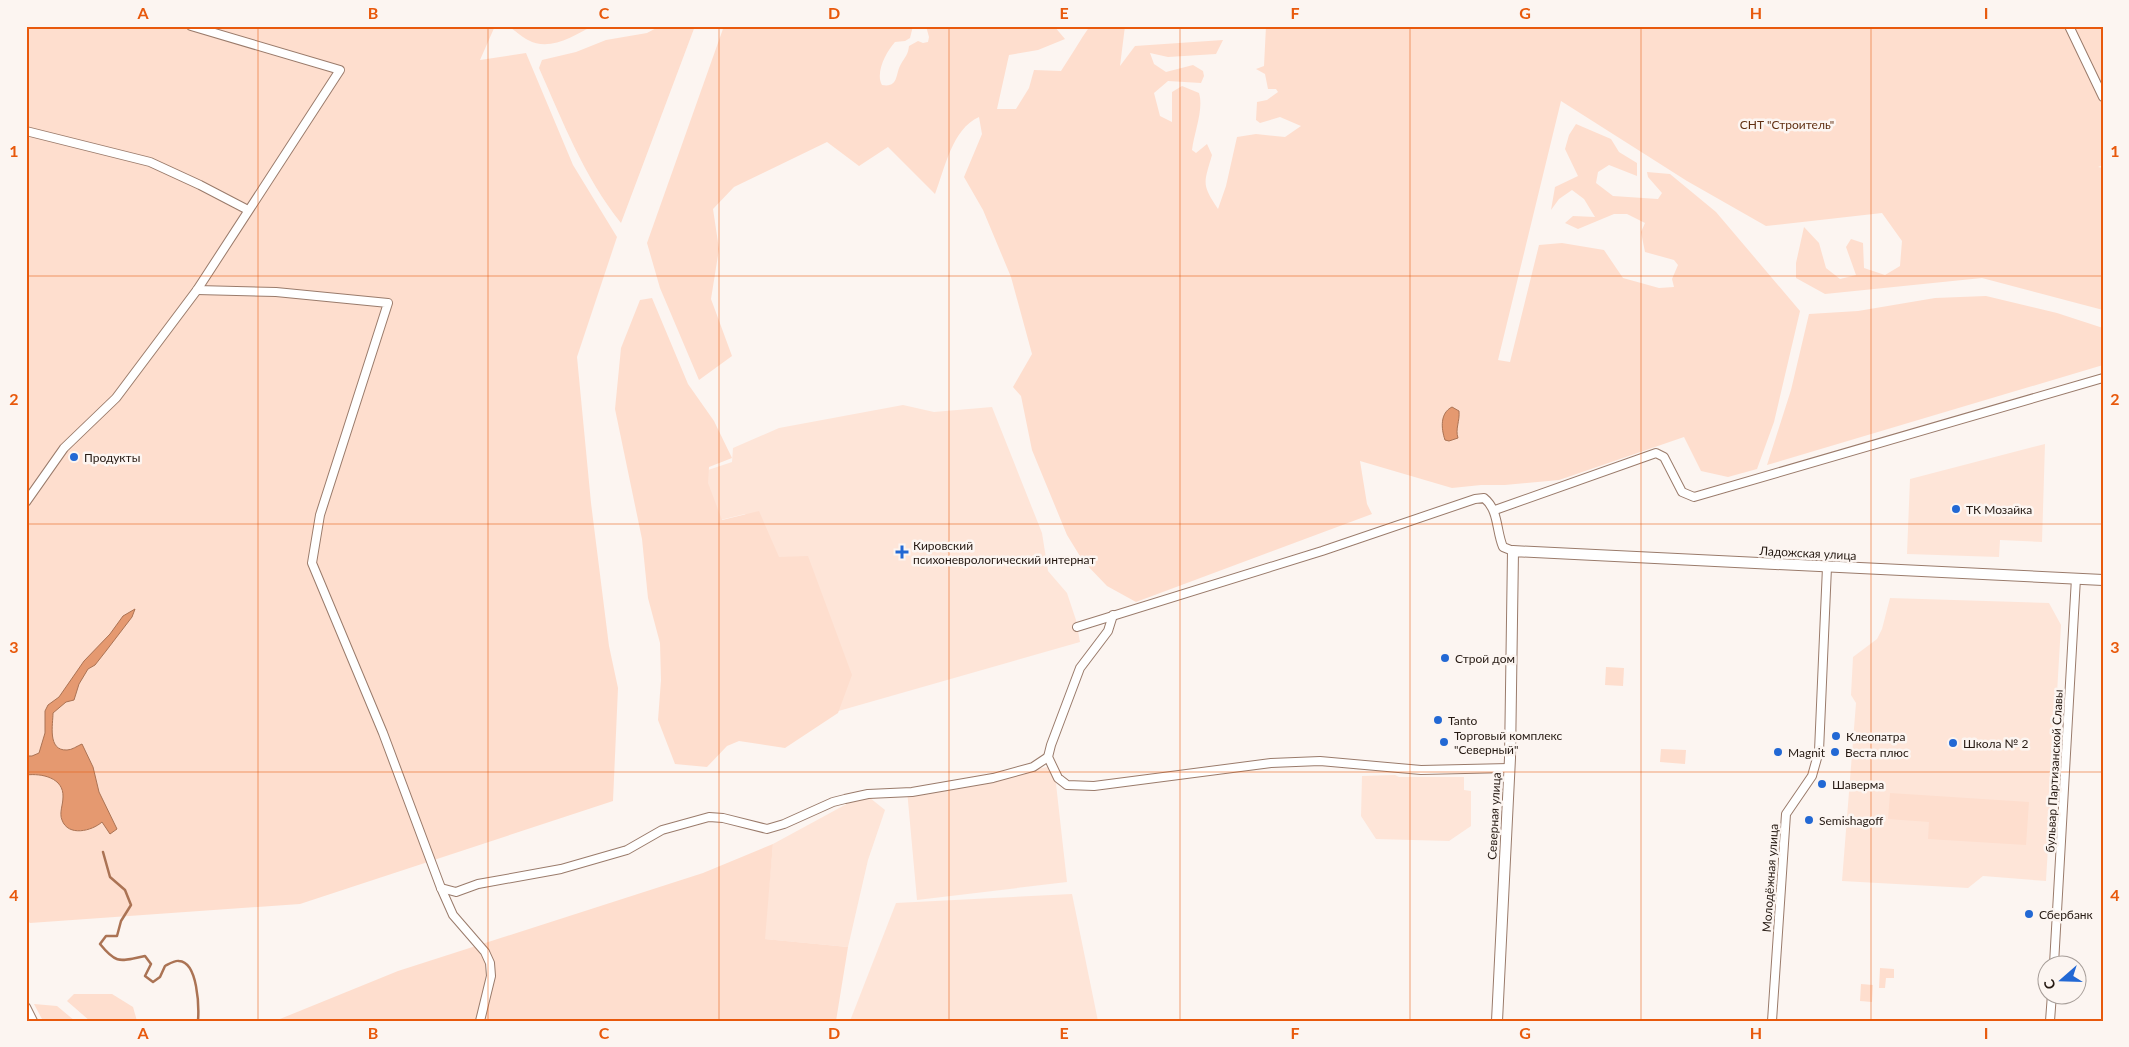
<svg xmlns="http://www.w3.org/2000/svg" width="2129" height="1047" viewBox="0 0 2129 1047" font-family="Lato,sans-serif">
  <style>
    .built { fill: #fee5d8 }
    .green { fill: #fedece }
    .water { fill: #e59970; stroke: #ab7354 }
    .lines { fill: none; stroke-linecap: round; stroke-linejoin: round }
    .stream { stroke: #ab7354; stroke-width: 2.5 }
    .minor-casing { stroke: #9a7b6b; stroke-width: 10 }
    .tertiary-casing { stroke: #9a7b6b; stroke-width: 12 }
    .minor { stroke: #fff; stroke-width: 8 }
    .tertiary { stroke: #fff; stroke-width: 10 }
    .grid { fill: none; stroke: #e8590c; stroke-width: 1; stroke-opacity: 0.55 }
    .poi-dot { fill: #2268d4; stroke: #fcf5f1; stroke-width: 2 }
    .labels { text-anchor: middle; dominant-baseline: central; stroke-width: 5; stroke-linejoin: round; paint-order: stroke }
    .park-label { font-size: 12px; fill: #602f11; stroke: #fcf5f1 }
    .poi-label { font-size: 12px; fill: #251912; stroke: #fcf5f1; text-anchor: start }
    .street-label { font-size: 12px; fill: #251912; stroke: #fcf5f1 }
    .neatline { fill: none; stroke: #e8590c; stroke-width: 2 }
    .grid-label { font-size: 16px; text-anchor: middle; font-weight: bold; fill: #e8590c }
  </style>
  <rect width="100%" height="100%" fill="#fcf5f1"/>
  <g class="built">
    <path d="M903,405L934,412L992,407L1042,533L1048,571L1067,593L1076,620L1080,642L828,714L745,514L712,522L696,474L732,462L733,448L779,428Z"/>
    <path d="M2045,444L2042,542L2000,540L1999,557L1907,554L1910,479Z"/>
    <path d="M1890,598L2049,603L2061,625L2046,881L1983,876L1968,888L1842,881L1856,703L1851,695L1853,657L1877,639L1882,629Z"/>
    <path d="M1054,766L1067,882L917,900L907,790Z"/>
    <path d="M1395,775L1399,777H1464V790L1471,791V826L1449,841L1376,839L1361,816L1362,776Z"/>
    <path d="M865,794L885,810L868,860L848,947L764,939L773,844Z"/>
    <path d="M1072,894L1098,1021H850L896,903Z"/>
  </g>
  <g class="green">
    <path d="M26,26H495L480,60L526,53L573,165L617,237L577,357L591,503L609,646L618,688L613,801L300,904L30,923L26,919Z"/>
    <path d="M509,26H592C574,36 549,52 528,40C522,37 515,31 509,26Z"/>
    <path d="M660,26H695L621,223C584,177 563,122 539,68L542,60L576,52L606,40L647,33Z"/>
    <path d="M724,26H913L910,38L905,41L895,42C886,52 875,73 882,85C899,88 895,74 901,64C905,57 908,55 909,46L918,41L923,43L928,42L929,37L926,26H1054L1065,39L1038,50L1009,55L997,109H1016L1029,88L1034,70L1061,71C1071,56 1080,40 1090,26H1125L1120,66L1135,46L1223,40L1216,54L1168,57L1150,53L1154,64L1166,72L1193,65L1203,71L1204,76L1201,83L1168,81L1154,93L1160,116L1172,122V92L1182,86L1199,93C1204,109 1194,133 1192,150L1196,153L1207,144L1212,155C1204,183 1201,184 1218,209L1226,186L1237,137L1256,134L1285,137L1301,126L1280,117L1260,123L1256,120L1257,102L1267,100L1278,92L1276,89H1268L1265,74L1256,69L1264,66L1266,26H2103V165L2098,167L2103,168V310L1982,278L1825,294L1796,278V263L1804,227L1819,243L1826,268L1840,279L1856,275L1846,247L1851,239L1863,243L1864,268L1885,275L1900,266L1902,241L1882,213L1766,226L1687,181L1561,101L1498,360L1510,362L1539,245L1562,243L1604,250L1623,278L1659,288L1674,287L1672,279L1678,265L1674,260L1645,252L1641,232L1645,223L1627,214H1614L1578,229L1565,223L1573,216L1595,217L1584,199L1572,190L1559,199L1551,210L1555,187L1578,176L1565,149L1569,135L1576,124L1611,139L1619,152L1637,163V176L1609,165L1598,172L1596,183L1613,196L1658,199L1662,193L1648,177L1647,172L1670,174L1716,212L1800,311L1774,422L1757,469L1728,477L1701,471L1684,437L1559,480L1505,485H1481L1452,488L1360,461L1367,504L1372,514L1136,602L1107,586L1083,561L1067,535L1032,450L1021,396L1013,387L1032,354L1011,277L983,210L964,177L982,134L979,117C952,129 945,168 935,194L888,147L859,166L827,142L734,187L713,209L719,249L711,299L732,356L699,380L660,288L647,243Z"/>
    <path d="M1986,296L2057,313L2103,328V365L1767,465L1791,390L1809,314L1858,311L1935,298Z"/>
    <path d="M652,298L688,384L714,421L732,458L709,467L708,483L722,520L759,511L779,557L808,556L852,675L838,713L785,748L739,741L727,746L707,767L675,764L658,720L661,680L660,643L648,598L642,539L615,409L621,348L640,300Z"/>
    <path d="M1606,667L1624,668L1623,686L1605,685Z"/>
    <path d="M1661,749L1686,750L1685,764L1660,762Z"/>
    <path d="M1890,793L2029,802L2026,845L1928,839L1929,822L1888,819Z"/>
    <path d="M773,844L765,939L848,947L836,1021H275L398,971L703,873Z"/>
    <path d="M1880,968L1894,969V978H1886L1885,988H1879Z"/>
    <path d="M1861,984L1873,985L1872,1002L1860,1001Z"/>
    <path d="M74,994H112L133,1007L137,1021H90L67,1001Z"/>
    <path d="M34,1004L57,1006L75,1021H43Z"/>
  </g>
  <g class="water">
    <path d="M1452,407L1459,411C1460,421 1455,429 1458,438L1449,441L1445,440C1441,428 1440,413 1452,407Z"/>
    <path d="M135,609L132,617L106,651L95,665L88,669L79,684L74,700L66,702L53,713C53,724 47,751 67,750C72,750 77,746 82,744L93,767L99,792L117,829L110,834L102,822C92,831 68,837 62,820C59,813 63,805 63,797C64,778 42,773 26,775V756H32L39,753L45,733V711L48,705L59,697L84,661L110,634L123,616Z"/>
  </g>
  <g class="lines">
    <path class="stream" d="M103,852L110,877L125,890L131,905L121,921L117,936H106L100,944C117,965 120,961 145,956L151,964L145,976L153,982L160,977L165,966C169,964 175,960 179,961C198,962 199,1007 198,1021"/>
    <g class="minor-casing">
      <g id="minor">
        <path d="M2069,26L2103,97"/>
        <path d="M26,131L150,162L200,185L248,210"/>
        <path d="M197,290L276,292L388,303L320,515L312,563L383,733L441,888L453,915L485,952L490,963L491,976L480,1021"/>
        <path d="M26,502L64,448L116,398L197,290L340,70L191,26"/>
        <path d="M1495,510L1656,453L1664,457L1682,492L1694,497L2103,378"/>
        <path d="M1113,615L1108,631L1080,668L1051,745L1048,757L1058,778L1067,785L1094,786L1271,763L1320,761L1421,770L1509,768"/>
        <path d="M1077,627L1322,551L1475,499L1484,498C1499,510 1496,531 1503,547L1513,551"/>
        <path d="M441,888L456,892L478,884L561,869L627,850L662,830L709,817L723,818L767,829L784,824L833,802L845,799L868,794L912,792L993,778L1033,767L1048,757"/>
        <path d="M2054,964L2076,578"/>
        <path d="M26,1007L33,1021"/>
        <path d="M1772,1021L1786,814L1812,776L1819,751L1827,567"/>
        <path d="M2050,1021L2052,994"/>
      </g>
    </g>
    <g class="tertiary-casing">
      <path id="tertiary" d="M1497,1021L1510,758L1513,551L2103,580"/>
    </g>
    <use href="#minor" class="minor"/>
    <use href="#tertiary" class="tertiary"/>
  </g>
  <path class="grid" d="M258,26V1021M488,26V1021M719,26V1021M949,26V1021M1180,26V1021M1410,26V1021M1641,26V1021M1871,26V1021M26,276H2103M26,524H2103M26,772H2103"/>
  <g class="poi-dot">
    <circle cx="74" cy="457" r="5"/>
    <circle cx="1956" cy="509" r="5"/>
    <path d="M899.5 544.5h5v5h5v5h-5v5h-5v-5h-5v-5h5z"/>
    <circle cx="1445" cy="658" r="5"/>
    <circle cx="1438" cy="720" r="5"/>
    <circle cx="1836" cy="736" r="5"/>
    <circle cx="1444" cy="742" r="5"/>
    <circle cx="1953" cy="743" r="5"/>
    <circle cx="1778" cy="752" r="5"/>
    <circle cx="1835" cy="752" r="5"/>
    <circle cx="1822" cy="784" r="5"/>
    <circle cx="1809" cy="820" r="5"/>
    <circle cx="2029" cy="914" r="5"/>
  </g>
  <g class="labels">
    <g class="park-label">
      <text x="1787" y="124">СНТ "Строитель"</text>
    </g>
    <g class="poi-label">
      <text x="84" y="457">Продукты</text>
      <text x="1966" y="509">ТК Мозайка</text>
      <text x="913" y="545">Кировский<tspan x="913" dy="14">психоневрологический интернат</tspan></text>
      <text x="1455" y="658">Строй дом</text>
      <text x="1448" y="720">Tanto</text>
      <text x="1454" y="735">Торговый комплекс<tspan x="1454" dy="14">"Северный"</tspan></text>
      <text x="1846" y="736">Клеопатра</text>
      <text x="1963" y="743">Школа № 2</text>
      <text x="1788" y="752">Magnit</text>
      <text x="1845" y="752">Веста плюс</text>
      <text x="1832" y="784">Шаверма</text>
      <text x="1819" y="820">Semishagoff</text>
      <text x="2039" y="914">Сбербанк</text>
    </g>
    <g class="street-label">
      <text transform="translate(1808 553) rotate(3)">Ладожская улица</text>
      <text transform="translate(2054 771) rotate(-87)">бульвар Партизанской Славы</text>
      <text transform="translate(1494 816) rotate(-87)">Северная улица</text>
      <text transform="translate(1770 878) rotate(-86)">Молодёжная улица</text>
    </g>
  </g>
  <rect width="2129" height="1047" fill="none" stroke="#fcf5f1" stroke-width="55"/>
  <g transform="translate(2062 980) rotate(250)"><circle r="24" fill="#fcf5f1" stroke="#a69d98"/>
  <path d="M0-4L9 19L0 12L-9 19Z" fill="#2268d4"/>
  <text y="-8" font-size="14" font-weight="bold" text-anchor="middle" fill="#251912">С</text>
  </g>
  <rect x="28" y="28" width="2074" height="992" class="neatline"/>
  <g class="grid-label">
    <text x="143" y="19">A</text>
    <text x="373" y="19">B</text>
    <text x="604" y="19">C</text>
    <text x="834" y="19">D</text>
    <text x="1064" y="19">E</text>
    <text x="1295" y="19">F</text>
    <text x="1525" y="19">G</text>
    <text x="1756" y="19">H</text>
    <text x="1986" y="19">I</text>
    <text x="14" y="157">1</text>
    <text x="2115" y="157">1</text>
    <text x="14" y="405">2</text>
    <text x="2115" y="405">2</text>
    <text x="14" y="653">3</text>
    <text x="2115" y="653">3</text>
    <text x="14" y="901">4</text>
    <text x="2115" y="901">4</text>
    <text x="143" y="1039">A</text>
    <text x="373" y="1039">B</text>
    <text x="604" y="1039">C</text>
    <text x="834" y="1039">D</text>
    <text x="1064" y="1039">E</text>
    <text x="1295" y="1039">F</text>
    <text x="1525" y="1039">G</text>
    <text x="1756" y="1039">H</text>
    <text x="1986" y="1039">I</text>
  </g>
</svg>
